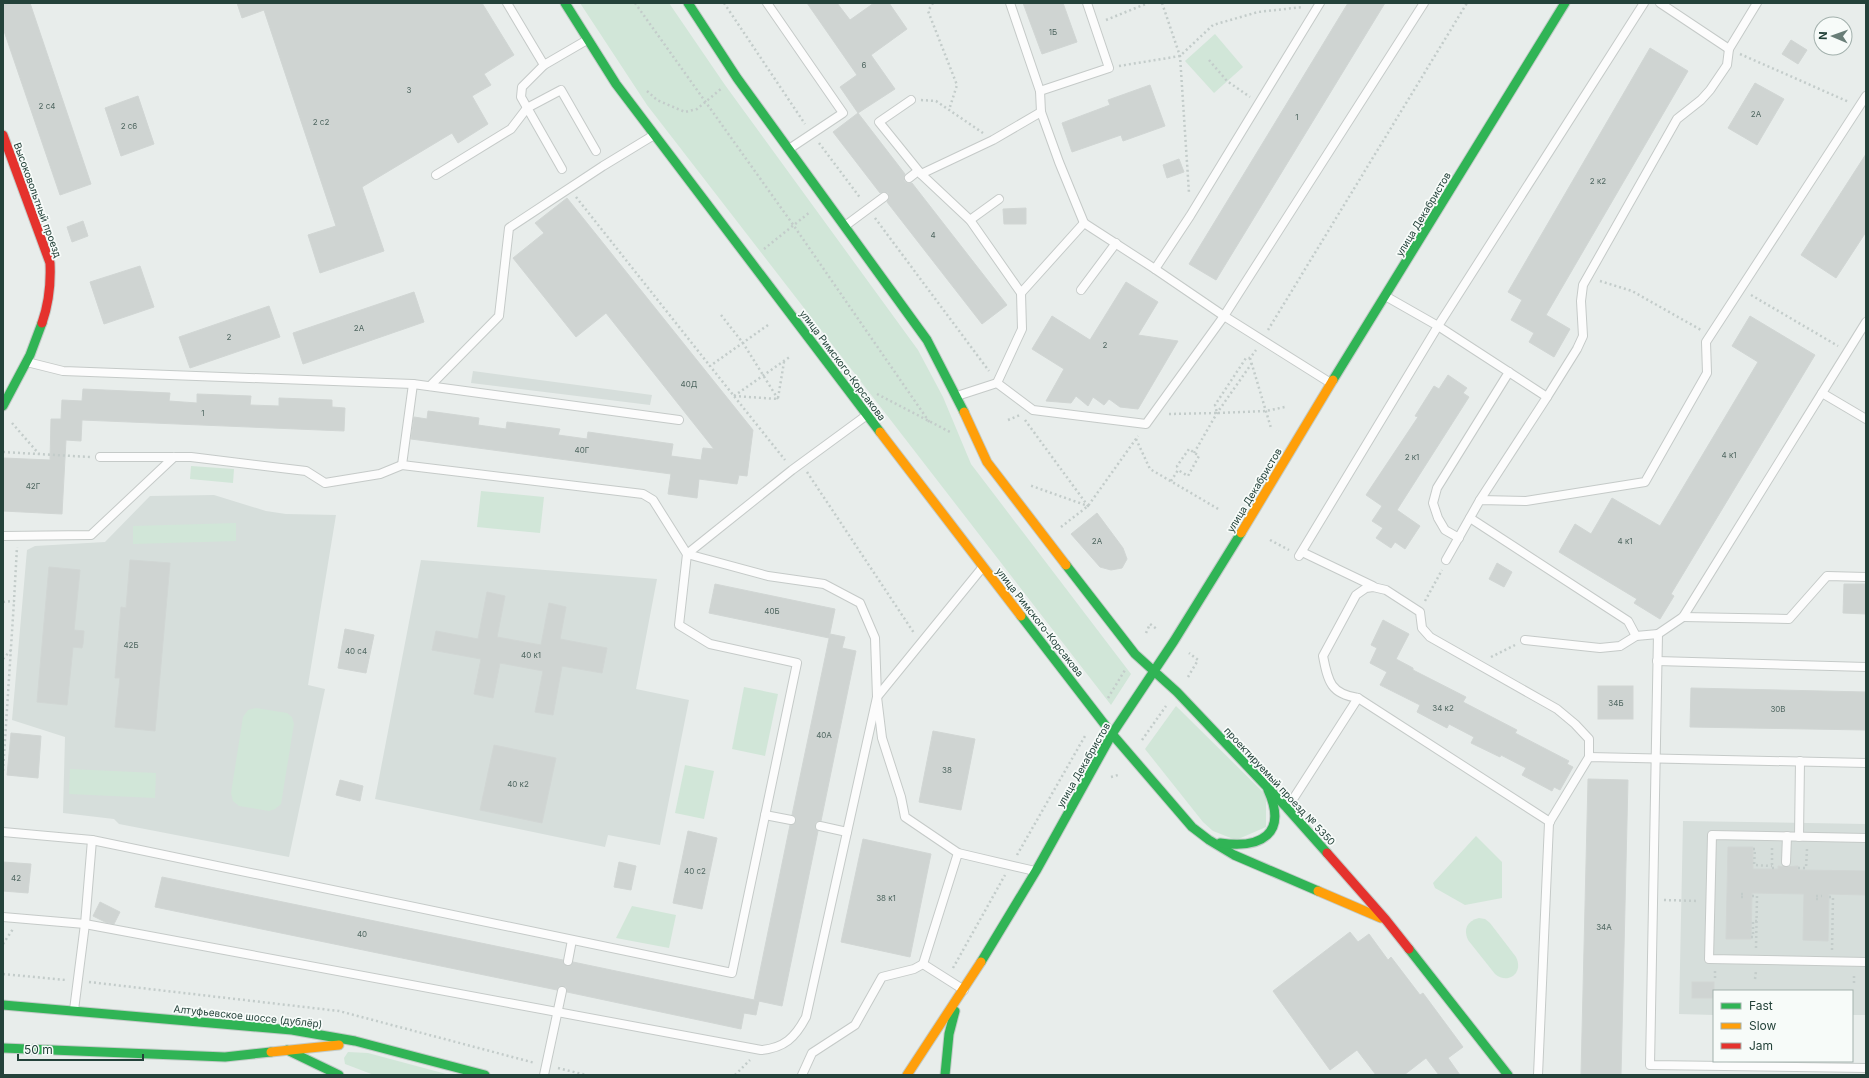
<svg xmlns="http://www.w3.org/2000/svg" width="1869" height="1078" viewBox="0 0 1869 1078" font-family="Inter,sans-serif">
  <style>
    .built { fill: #d6dedb }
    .green { fill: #d1e6d8 }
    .building { fill: #cfd4d2; stroke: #d1d6d4 }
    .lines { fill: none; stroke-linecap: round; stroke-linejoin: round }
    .lane-casing { stroke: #c5cac8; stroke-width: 10 }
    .fast-casing { stroke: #c3cbc8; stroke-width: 11 }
    .slow-casing { stroke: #c3cbc8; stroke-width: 11 }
    .jam-casing { stroke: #c3cbc8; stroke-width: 11 }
    .path { stroke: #c3ccca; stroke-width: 2.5; stroke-dasharray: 2 3; stroke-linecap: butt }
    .lane { stroke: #fcfcfc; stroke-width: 8 }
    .fast { stroke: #30b455; stroke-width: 9 }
    .slow { stroke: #ff9f0a; stroke-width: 9 }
    .jam { stroke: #e5322d; stroke-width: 9 }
    .labels { text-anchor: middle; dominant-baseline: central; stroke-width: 3.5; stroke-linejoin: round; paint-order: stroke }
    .number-label { font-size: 8px; fill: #506761 }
    .street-label { font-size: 10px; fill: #24423a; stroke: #f7fbf9 }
  </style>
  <rect width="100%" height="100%" fill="#e8edeb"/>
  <g class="built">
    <path d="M473,371L652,395L650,405L471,383Z"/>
    <path d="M214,495L266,511L286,514L336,515L308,685L325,689L289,857L119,824L114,819L63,813L65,737L12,720L27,550L35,546L105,542L150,496Z"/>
    <path d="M421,560L657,579L636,689L689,700L660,845L608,835L605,847L375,799Z"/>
    <path d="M1683,821L1866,824V1015H1852V991H1714V1015L1679,1014Z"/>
  </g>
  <g class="green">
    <path d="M580,3H669L725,85L918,350L943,397L971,464L1131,674L1111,705L647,105Z"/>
    <path d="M1215,34L1243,67L1214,93L1185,61Z"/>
    <path d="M191,466L234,469L233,483L190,479Z"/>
    <path d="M481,491L544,497L540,533L477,527Z"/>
    <path d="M236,523V541L133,544V526Z"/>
    <path d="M744,687L778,694L765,756L732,749Z"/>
    <path d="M1176,706L1266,795V827L1236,840L1213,831L1203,822L1145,749Z"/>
    <path d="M256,708L287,713L292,717L294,724L281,804L275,809L269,811L239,806L233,801L231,793L243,717L248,710Z"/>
    <path d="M685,765L714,771L704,819L675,813Z"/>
    <path d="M70,769L156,773L155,798L69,794Z"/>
    <path d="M1476,836L1502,862V898L1465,905L1435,888L1433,883Z"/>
    <path d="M632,906L676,915L669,948L616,938Z"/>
    <path d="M1479,918L1485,919L1490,923L1516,957C1524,973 1508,985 1495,974L1468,940C1463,929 1467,921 1479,918Z"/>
    <path d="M348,1052L368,1053L450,1075H374L345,1064L344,1058Z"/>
  </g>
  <g class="building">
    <path d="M3,3H30L91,184L60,195L3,28Z"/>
    <path d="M237,3H482L514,55L484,74L491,85L472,96L488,124L458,143L452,133L362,187L384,251L320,273L308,235L336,226L264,10L242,18Z"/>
    <path d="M807,3H837L850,20L874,3H889L907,29L871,55L895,89L858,113L840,87L857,75Z"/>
    <path d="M1023,3H1063L1077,42L1042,54Z"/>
    <path d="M1348,3H1385L1216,280L1189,264Z"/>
    <path d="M1791,40L1807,50L1798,64L1782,54Z"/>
    <path d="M1650,48L1688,71L1546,315L1570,329L1554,357L1529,342L1534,333L1511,320L1522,300L1508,292Z"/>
    <path d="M1755,83L1784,99L1757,145L1728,128Z"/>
    <path d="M1150,85L1165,126L1123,141L1121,135L1072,152L1062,123L1110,105L1108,100Z"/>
    <path d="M138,96L154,144L121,156L105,108Z"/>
    <path d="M858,113L905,174L904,181L907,183H912L1007,305L982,324L887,202L889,197L888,193L884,192L880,193L833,132Z"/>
    <path d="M1866,154V232L1836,278L1801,255Z"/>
    <path d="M1179,159L1184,172L1167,178L1163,165Z"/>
    <path d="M567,198L753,430L747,476L739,475L737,484L699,479L697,498L668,494L671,474L411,439L414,417L427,419L428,411L479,418L478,425L506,429L507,422L560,429L558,435L587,439L588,432L673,444L671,456L701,460L703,448L714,449L606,313L576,337L513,258L544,233L535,223Z"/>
    <path d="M1026,208V224H1004L1003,209Z"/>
    <path d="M83,221L88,236L72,242L67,227Z"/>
    <path d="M140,266L154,307L104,324L90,282Z"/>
    <path d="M1126,282L1158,302L1138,335L1178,341L1138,409L1120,407L1109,399L1104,405L1093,397L1088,406L1076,396L1071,403L1046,401L1064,369L1032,349L1052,316L1090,340Z"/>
    <path d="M414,292L424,322L303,364L293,333Z"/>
    <path d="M269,306L280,337L190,368L179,337Z"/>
    <path d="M1750,316L1815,355L1671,594L1674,596L1660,619L1634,603L1637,599L1559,552L1575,524L1591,534L1612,498L1660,526L1758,362L1732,346Z"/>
    <path d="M1448,375L1467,388L1463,393L1469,397L1397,510L1420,526L1405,549L1395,542L1391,548L1376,538L1383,528L1372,521L1382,506L1366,495L1418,417L1415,416L1434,386L1439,389Z"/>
    <path d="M83,389L170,393L169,401L197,403V394L251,396L250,405L279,406V398L332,400V407L345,408L344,431L82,420L81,441L66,440L62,514L3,511V458L50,460L51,419H61L62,400L82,401Z"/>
    <path d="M1097,513L1123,548L1127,559L1122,568L1111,570L1100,567L1071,534Z"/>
    <path d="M130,560L170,563L155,731L115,727L120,678H115L121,607L126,608Z"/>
    <path d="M1497,563L1512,572L1504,587L1489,579Z"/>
    <path d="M49,567L80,570L74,630L84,631L83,644L82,648L73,647L67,705L37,702Z"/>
    <path d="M715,584L835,609L829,638L709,613Z"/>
    <path d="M1844,584H1866V614L1843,613Z"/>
    <path d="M487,592L505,596L497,637L541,645L549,603L566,607L560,639L607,648L602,673L562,666L553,715L535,712L543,671L500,663L493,698L474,694L481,659L432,650L436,631L478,639Z"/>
    <path d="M1383,620L1409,634L1396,659L1413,668V670L1466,697L1463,702L1517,730L1515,733L1569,761L1567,764L1573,767L1560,790L1554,787L1552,791L1522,775L1526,768L1501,755L1500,757L1471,743L1474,737L1449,724L1447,728L1417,712L1420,705L1380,685L1387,672L1370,663L1377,648L1371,645Z"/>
    <path d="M345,629L374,635L366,673L338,668Z"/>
    <path d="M830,634L845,637L842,648L856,651L821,821L816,822L815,825L818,831L782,1006L754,1000L790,825L796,821V818L792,815Z"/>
    <rect x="1598" y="686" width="35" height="33"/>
    <path d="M1691,688L1866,692V730L1690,727Z"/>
    <path d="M933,731L975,739L961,810L919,802Z"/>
    <path d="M11,733L41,736L38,778L7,775Z"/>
    <path d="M494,745L556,758L542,823L480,810Z"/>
    <path d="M1588,779L1628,780L1621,1075H1581Z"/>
    <path d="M340,780L363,786L360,801L336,795Z"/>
    <path d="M688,831L717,838L702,909L673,903Z"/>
    <path d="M863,839L931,854L910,957L841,942Z"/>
    <path d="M1728,847H1753V869H1778V866L1786,867L1798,866V870L1866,871V895L1829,894L1828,941L1803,940L1804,894L1752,893L1751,939H1726Z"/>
    <path d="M3,862L31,864L28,893L3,891Z"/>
    <path d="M619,862L636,866L631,890L614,887Z"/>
    <path d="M162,877L563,960L567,966H570L573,962L759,1001L756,1015L744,1013L741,1029L567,992L566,987L563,986L558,987L557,990L155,907Z"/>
    <path d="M100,902L120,912L114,924L105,922L93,916Z"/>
    <path d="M1350,932L1358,942L1369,934L1388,960L1391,957L1420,995L1423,993L1463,1047L1448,1058L1460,1075H1439L1426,1058L1404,1075H1376L1357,1050L1330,1070L1273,991Z"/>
    <rect x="1692" y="982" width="22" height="16"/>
  </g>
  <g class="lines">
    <g class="lane-casing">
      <g id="lane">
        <path d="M507,3L544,65L587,40"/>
        <path d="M767,3L843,113L789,149"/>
        <path d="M1010,3L1040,91L1041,112L1059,162L1084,223"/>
        <path d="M1320,3L1190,216L1155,269L1224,316L1329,382"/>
        <path d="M1660,3L1729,49L1757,3"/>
        <path d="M544,65L522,87L521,97L562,169"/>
        <path d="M1040,91L1109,68L1087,3"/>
        <path d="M911,100L879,122L921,174L970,220L1021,293L1084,223L1155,269"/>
        <path d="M921,174L993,140L1041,112"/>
        <path d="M436,175L511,129L527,108L561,90L596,151"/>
        <path d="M909,178L918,171"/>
        <path d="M970,220L999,199"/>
        <path d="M845,226L884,197"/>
        <path d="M1081,290L1116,243"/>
        <path d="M1387,297L1438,326L1547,397L1480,500"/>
        <path d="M1866,322L1683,617L1658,634L1650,1065L1866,1068"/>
        <path d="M27,362L63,371L413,384L679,420"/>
        <path d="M997,383L1022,329L1021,293"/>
        <path d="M430,386L499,316L509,228L603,166L654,135"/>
        <path d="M1822,393L1866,419"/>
        <path d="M957,396L997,383L1033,410L1146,424L1224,316L1424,3"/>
        <path d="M1547,397L1577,349L1583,336L1581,301L1583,285L1677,119L1701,100L1710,90L1727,65L1729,49"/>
        <path d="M402,465L413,384"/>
        <path d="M1470,518L1628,621L1636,636"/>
        <path d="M3,536L91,535L174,457"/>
        <path d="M1459,538L1445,530L1438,518L1433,503L1437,488L1509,372"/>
        <path d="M1302,552L1373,586"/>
        <path d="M687,554L768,576L824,584L860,603L875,638L877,697L882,738L901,797L905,817L958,853"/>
        <path d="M687,554L792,470L867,415"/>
        <path d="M1299,556L1438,326L1644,3"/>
        <path d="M1446,560L1480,500L1526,501L1645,482L1707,373L1706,342L1866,96"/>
        <path d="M1683,617L1789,619L1827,576L1866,577"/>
        <path d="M1525,640L1600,648L1620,646L1636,636L1658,634"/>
        <path d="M1657,661L1866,667"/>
        <path d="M1358,698C1331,694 1328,682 1323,656L1356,595L1366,588L1373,587L1386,590L1420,612L1422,628L1430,637L1557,709L1575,724L1589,739V757"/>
        <path d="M1288,807L1358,698L1550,822"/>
        <path d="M765,815L791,820"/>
        <path d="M820,826L847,832"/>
        <path d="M3,832L92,840L732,973L797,663L710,644L679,625L687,554L653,500L643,494L402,465L380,474L325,483L306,471L191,457H100"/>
        <path d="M1799,837L1800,761"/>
        <path d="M1866,838L1712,835L1709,959L1866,962"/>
        <path d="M1786,862L1787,836"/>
        <path d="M3,917L85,924L761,1050C784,1048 795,1038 806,1017L877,697L982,568"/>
        <path d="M568,961L572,940"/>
        <path d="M964,990L923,964L958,853L1035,871"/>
        <path d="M74,1010L85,924L92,840"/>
        <path d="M544,1075L562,991"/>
        <path d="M802,1075L812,1053L855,1025L882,977L914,969L923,964"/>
        <path d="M1538,1075L1549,823L1589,757L1866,763"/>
      </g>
    </g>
    <g class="fast-casing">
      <g id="fast">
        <path d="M565,3L616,84L880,432"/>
        <path d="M688,3L737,78L927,340L964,412"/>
        <path d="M1333,380L1565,3"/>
        <path d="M3,406L30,355L42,323"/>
        <path d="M1066,565L1135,654L1177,692L1287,808L1327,853"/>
        <path d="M1021,616L1112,734L1192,827L1209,840L1234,855L1318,891"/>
        <path d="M1220,843C1261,849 1288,834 1268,790"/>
        <path d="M1409,949L1508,1075"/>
        <path d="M981,962L1036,871L1112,734L1174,641L1241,533"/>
        <path d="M3,1005L292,1030L355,1041L485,1075"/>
        <path d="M3,1048L225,1057L271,1052"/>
        <path d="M287,1050L339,1075"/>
        <path d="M945,1075L949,1034L955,1011"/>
      </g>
    </g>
    <g class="slow-casing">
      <g id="slow">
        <path d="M964,412L987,462L1066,565"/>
        <path d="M880,432L1021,616"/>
        <path d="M1241,533L1333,380"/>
        <path d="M1318,891L1381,918"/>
        <path d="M271,1052L339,1045"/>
        <path d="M907,1075L981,962"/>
      </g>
    </g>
    <g class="jam-casing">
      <g id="jam">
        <path d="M3,135L50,263C51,284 49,303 42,323"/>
        <path d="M1327,853L1386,920L1409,949"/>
      </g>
    </g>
    <g class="path">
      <path d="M635,3L794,226L930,423"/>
      <path d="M724,3L805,124"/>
      <path d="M933,3L928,11L957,85L949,110"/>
      <path d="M1162,3L1180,56L1189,193"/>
      <path d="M1106,20L1148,3"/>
      <path d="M1740,54L1849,102"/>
      <path d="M1209,60L1227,81L1250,97"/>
      <path d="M1119,66L1180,56L1213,25L1258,12L1303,7"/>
      <path d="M647,91L657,100L685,112L697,109L722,88"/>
      <path d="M921,100L936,101L983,133"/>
      <path d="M819,143L861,199"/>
      <path d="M576,197L710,366"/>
      <path d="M875,218L989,371"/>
      <path d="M764,249L810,212"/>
      <path d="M1600,281L1632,291L1701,330"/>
      <path d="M1751,295L1838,346"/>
      <path d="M721,315L743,343L778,399"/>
      <path d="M768,325L710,366L785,460"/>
      <path d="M1268,330L1467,3"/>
      <path d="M1250,358L1271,428"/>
      <path d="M877,394L952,433"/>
      <path d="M734,396L791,356"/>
      <path d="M734,396L778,399"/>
      <path d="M778,398L784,362"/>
      <path d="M1218,413L1266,411L1285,407"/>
      <path d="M1169,414L1217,413L1215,405L1246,358H1250L1256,350"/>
      <path d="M1008,420L1020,415"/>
      <path d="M1025,420L1088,506L1029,485"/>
      <path d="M12,423L39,454"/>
      <path d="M1136,439L1150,469L1220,510"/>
      <path d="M3,452L90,457"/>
      <path d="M1194,453L1217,413L1252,363"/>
      <path d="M807,472L914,633"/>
      <path d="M1171,481L1178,470L1188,476L1199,456L1189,449L1177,466L1178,470"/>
      <path d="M1061,527L1088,506L1138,436"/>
      <path d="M1270,540L1289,550"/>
      <path d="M1425,601L1442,570"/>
      <path d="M3,602L14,601L17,547"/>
      <path d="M1146,633L1150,624L1158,630"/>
      <path d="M1491,657L1515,645"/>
      <path d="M3,659L11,650"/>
      <path d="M1188,677L1198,660L1189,653"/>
      <path d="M1108,698L1125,670"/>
      <path d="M1142,740L1166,706"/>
      <path d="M3,771L14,601"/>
      <path d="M1111,777L1118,775"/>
      <path d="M1772,848V868H1776"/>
      <path d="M1753,849H1755L1754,865L1772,866"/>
      <path d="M1017,855L1085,736"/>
      <path d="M1798,868H1806L1807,849"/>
      <path d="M1741,894H1746"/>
      <path d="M1752,896H1757L1756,948"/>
      <path d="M1816,896H1822"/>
      <path d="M1741,897H1746"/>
      <path d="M1829,897H1833L1832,950"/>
      <path d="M1816,899H1821"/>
      <path d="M1664,900L1699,901"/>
      <path d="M1751,937H1753V921H1757"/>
      <path d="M3,944L13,929"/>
      <path d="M953,968L1005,875"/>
      <path d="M3,974L66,980"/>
      <path d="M1715,978V971"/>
      <path d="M1755,979L1756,971"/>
      <path d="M89,982L339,1011L535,1063"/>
      <path d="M1854,983V974"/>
      <path d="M558,1068L586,1075"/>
      <path d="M735,1075L750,1060"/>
    </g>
    <use href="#lane" class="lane"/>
    <use href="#fast" class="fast"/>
    <use href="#slow" class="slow"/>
    <use href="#jam" class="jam"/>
  </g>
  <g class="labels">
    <g class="number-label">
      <text x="1053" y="32">1Б</text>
      <text x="864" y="65">6</text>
      <text x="409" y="90">3</text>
      <text x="47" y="106">2 c4</text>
      <text x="1756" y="114">2А</text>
      <text x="1297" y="117">1</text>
      <text x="321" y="122">2 с2</text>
      <text x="129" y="126">2 с6</text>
      <text x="1598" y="181">2 к2</text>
      <text x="933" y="235">4</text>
      <text x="359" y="328">2А</text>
      <text x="229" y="337">2</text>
      <text x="1105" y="345">2</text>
      <text x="689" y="384">40Д</text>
      <text x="203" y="413">1</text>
      <text x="582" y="450">40Г</text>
      <text x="1729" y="455">4 к1</text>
      <text x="1412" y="457">2 к1</text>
      <text x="33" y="486">42Г</text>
      <text x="1097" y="541">2А</text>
      <text x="1625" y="541">4 к1</text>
      <text x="772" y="611">40Б</text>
      <text x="131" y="645">42Б</text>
      <text x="356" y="651">40 с4</text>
      <text x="531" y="655">40 к1</text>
      <text x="1616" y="703">34Б</text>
      <text x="1443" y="708">34 к2</text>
      <text x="1778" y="709">30В</text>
      <text x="824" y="735">40А</text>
      <text x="947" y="770">38</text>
      <text x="518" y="784">40 к2</text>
      <text x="695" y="871">40 с2</text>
      <text x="16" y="878">42</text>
      <text x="886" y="898">38 к1</text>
      <text x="1604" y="927">34А</text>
      <text x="362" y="934">40</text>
    </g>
    <g class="street-label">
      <text transform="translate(38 200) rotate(70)">Высоковольтный проезд</text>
      <text transform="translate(1423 214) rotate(-59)">улица Декабристов</text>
      <text transform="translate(843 365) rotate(53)">улица Римского-Корсакова</text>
      <text transform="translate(1254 490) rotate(-59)">улица Декабристов</text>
      <text transform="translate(1040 622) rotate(52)">улица Римского-Корсакова</text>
      <text transform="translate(1083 765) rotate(-60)">улица Декабристов</text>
      <text transform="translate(1280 786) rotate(47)">проектируемый проезд № 5350</text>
      <text transform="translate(248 1016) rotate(6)">Алтуфьевское шоссе (дублёр)</text>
    </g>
  </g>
  <rect width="1869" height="1078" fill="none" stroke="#24423a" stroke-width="8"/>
  <rect x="1713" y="990" width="140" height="72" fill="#f7fbf9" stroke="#a3b1ad"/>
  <rect x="1721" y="1003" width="20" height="6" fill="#30b455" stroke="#a3b1ad"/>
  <text x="1749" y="1010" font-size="12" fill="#24423a">Fast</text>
  <rect x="1721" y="1023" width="20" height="6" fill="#ff9f0a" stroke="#a3b1ad"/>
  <text x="1749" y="1030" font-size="12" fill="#24423a">Slow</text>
  <rect x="1721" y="1043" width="20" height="6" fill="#e5322d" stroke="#a3b1ad"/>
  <text x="1749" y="1050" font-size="12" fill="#24423a">Jam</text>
  <g transform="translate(1833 36) rotate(272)"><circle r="19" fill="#f7fbf9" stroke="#a3b1ad"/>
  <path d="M0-3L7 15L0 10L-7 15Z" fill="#697e78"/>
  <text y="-6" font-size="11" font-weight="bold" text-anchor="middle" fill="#24423a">N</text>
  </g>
  <path d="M18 1054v6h125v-6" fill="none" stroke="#24423a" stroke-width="2"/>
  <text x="24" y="1054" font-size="12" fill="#24423a" stroke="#f7fbf9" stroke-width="3" paint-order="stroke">50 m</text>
</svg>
